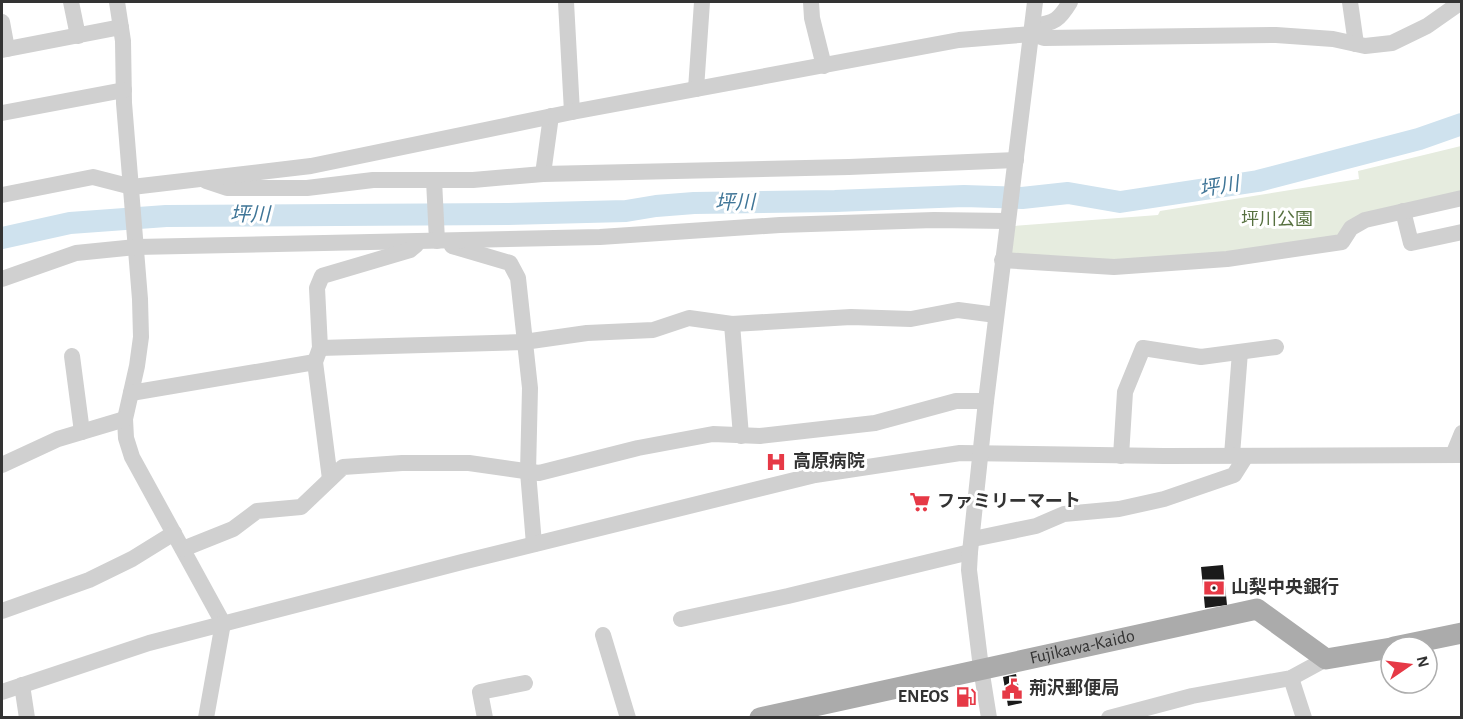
<svg xmlns="http://www.w3.org/2000/svg" width="1463" height="719" viewBox="0 0 1463 719" font-family="'Alegreya Sans','Noto Sans JP',sans-serif">
  <style>
    .green { fill: #e6ecdf }
    .lines { fill: none; stroke-linecap: round; stroke-linejoin: round }
    .river { stroke: #cfe2ee; stroke-width: 22 }
    .building { fill: #1a1a1a }
    .minor { stroke: #d0d0d0; stroke-width: 16 }
    .major { stroke: #ababab; stroke-width: 21 }
    .labels { text-anchor: middle; dominant-baseline: central; stroke-width: 6; stroke-linejoin: round; paint-order: stroke }
    .park-label { font-size: 18px; fill: #56703f; stroke: #fff }
    .poi-label { font-size: 18px; font-weight: bold; fill: #333; stroke: #fff; text-anchor: start }
    .street-label { font-size: 18px; fill: #333; stroke: #fff }
    .water-label { font-size: 20px; font-style: italic; fill: #3f7597; stroke: #fff }
  </style>
  <rect width="100%" height="100%" fill="#fff"/>
  <path class="green" d="M1461,146V195L1341,236L1180,260L1011,258L1014,226L1158,215L1160,211L1359,179L1358,171Z"/>
  <g class="lines">
    <path class="river" d="M2,238L70,223L166,216L508,214L626,211L656,206L694,203L835,201L964,196L1022,198L1068,193L1120,202L1258,181L1419,139L1462,124"/>
  </g>
  <g class="building">
    <path d="M1223,565L1227,605L1205,608L1201,567Z"/>
    <path d="M1016,674L1022,703L1008,706L1003,677Z"/>
  </g>
  <g class="lines">
    <g class="minor">
      <path d="M71,2L78,36"/>
      <path d="M117,2L123,41L124,103L140,299L141,337L137,366L125,419L126,438L132,457L223,623L206,718"/>
      <path d="M566,2L572,112"/>
      <path d="M811,2L812,18L824,66"/>
      <path d="M1350,2L1356,44"/>
      <path d="M2,22L7,49"/>
      <path d="M1033,26C1055,23 1059,20 1070,2"/>
      <path d="M2,50L121,27"/>
      <path d="M696,89L702,2"/>
      <path d="M2,113L124,90"/>
      <path d="M543,174L551,116"/>
      <path d="M434,180L437,241"/>
      <path d="M206,181L227,188H307L373,180H473L543,174L849,167L1016,160"/>
      <path d="M2,195L93,177L132,187L311,166L572,112L959,40L1032,34L1044,38L1276,35L1333,39L1365,46L1392,43L1427,26L1461,2"/>
      <path d="M1403,211L1411,243L1462,232"/>
      <path d="M452,246L510,263L518,278L530,388L528,472L534,544"/>
      <path d="M1002,260L1114,267L1227,259L1342,242L1351,228L1365,220L1462,198"/>
      <path d="M2,279L76,253L136,247L600,237L780,225L934,220L1007,221"/>
      <path d="M732,324L741,436"/>
      <path d="M320,348L524,342L587,333L653,330L689,318L732,324L851,317L911,319L958,310L996,315"/>
      <path d="M72,356L82,432"/>
      <path d="M131,393L315,362"/>
      <path d="M1232,455L1240,352"/>
      <path d="M1453,455L1462,433"/>
      <path d="M1121,456L1125,392L1143,348L1201,357L1276,347"/>
      <path d="M2,465L58,439L125,419"/>
      <path d="M330,479L315,362L320,348L317,288L322,276L410,250L416,245"/>
      <path d="M973,539L1036,526L1064,514L1119,509L1164,499L1234,475L1246,456"/>
      <path d="M183,549L233,529L257,511L301,507L343,467L402,463H469L539,473L638,448L713,434L760,436L875,423L956,401H986"/>
      <path d="M2,611L89,580L132,559L174,533"/>
      <path d="M681,619L788,596L970,552"/>
      <path d="M603,635L628,718"/>
      <path d="M1291,678L1304,718"/>
      <path d="M22,685L27,718"/>
      <path d="M2,692L149,643L462,562L815,475L960,453L1164,456L1462,455"/>
      <path d="M485,718L480,692L525,683"/>
      <path d="M989,718L981,668L969,570L970,552L986,401L1035,2"/>
      <path d="M1109,718L1192,696L1291,678L1326,659"/>
    </g>
    <g class="major">
      <path d="M1394,647L1462,633"/>
      <path id="s1" d="M760,718L1257,609L1326,659L1391,648"/>
    </g>
  </g>
  <defs>
    <g id="hospital-bare" transform="scale(1.62)"><path d="M-5-5h3v3.5h4V-5h3V5h-3V1.5h-4V5h-3Z" fill="#e63946" stroke="#fff" stroke-width="2.5" paint-order="stroke"/></g>
    <g id="supermarket-bare" transform="scale(1.62)"><path d="M-6-5.5h2.5l.6 2H6L4.5 2H-2.5L-4.4-4H-6ZM-1.5 3.2a1.3 1.3 0 1 0 .1 0ZM3 3.2a1.3 1.3 0 1 0 .1 0Z" fill="#e63946" stroke="#fff" stroke-width="2.5" paint-order="stroke"/></g>
    <g id="bank-bare" transform="scale(1.62)"><path d="M-6-4H6V4H-6ZM0-2.3a2.3 2.3 0 1 0 0 4.6a2.3 2.3 0 1 0 0-4.6Z" fill="#e63946" stroke="#fff" stroke-width="2.5" paint-order="stroke"/></g>
    <g id="civic-bare" transform="scale(1.62)"><path d="M-.6-6.5H3V-4.5H.6V-3L4-1V1h2V6H-6V1h2V-1L-.6-3ZM-1.2 2.5V6h2.4V2.5Z" fill="#e63946" stroke="#fff" stroke-width="2.5" paint-order="stroke"/></g>
    <g id="fuel-bare" transform="scale(1.62)"><path d="M-5.5-6h7V0h2V4h1.3V-2.5L3-4.5l.8-.8L6-3V5H2.5V1h-1V6h-7ZM-4.2-4.7v3.2H.2V-4.7Z" fill="#e63946" stroke="#fff" stroke-width="2.5" paint-order="stroke"/></g>
  </defs>
  <g fill-rule="evenodd">
    <use href="#hospital-bare" x="776" y="462"/>
    <use href="#supermarket-bare" x="920" y="502"/>
    <use href="#bank-bare" x="1214" y="588"/>
    <use href="#civic-bare" x="1012" y="689"/>
    <use href="#fuel-bare" x="966" y="697"/>
  </g>
  <g class="labels">
    <g class="park-label">
      <text x="1277" y="220">坪川公園</text>
    </g>
    <g class="poi-label">
      <text x="793" y="462">高原病院</text>
      <text x="937" y="502">ファミリーマート</text>
      <text x="1231" y="588">山梨中央銀行</text>
      <text x="1029" y="689">荊沢郵便局</text>
      <text x="949" y="697" text-anchor="end">ENEOS</text>
    </g>
    <g class="street-label">
      <text stroke="none"><textPath href="#s1" startOffset="330">Fujikawa-Kaido</textPath></text>
    </g>
    <g class="water-label">
      <text transform="translate(1219 187) rotate(-9)">坪川</text>
      <text transform="translate(735 203) rotate(-1)">坪川</text>
      <text x="250" y="215">坪川</text>
    </g>
  </g>
  <rect width="1463" height="719" fill="none" stroke="#333333" stroke-width="6"/>
  <g transform="translate(1409 665) rotate(76)"><circle r="28" fill="#ffffff" stroke="#adadad" stroke-width="1.5"/>
  <path d="M0-4.5L10 22L0 15L-10 22Z" fill="#e63946"/>
  <text y="-9" font-size="16" font-weight="bold" text-anchor="middle" fill="#333333">N</text>
  </g>
</svg>
